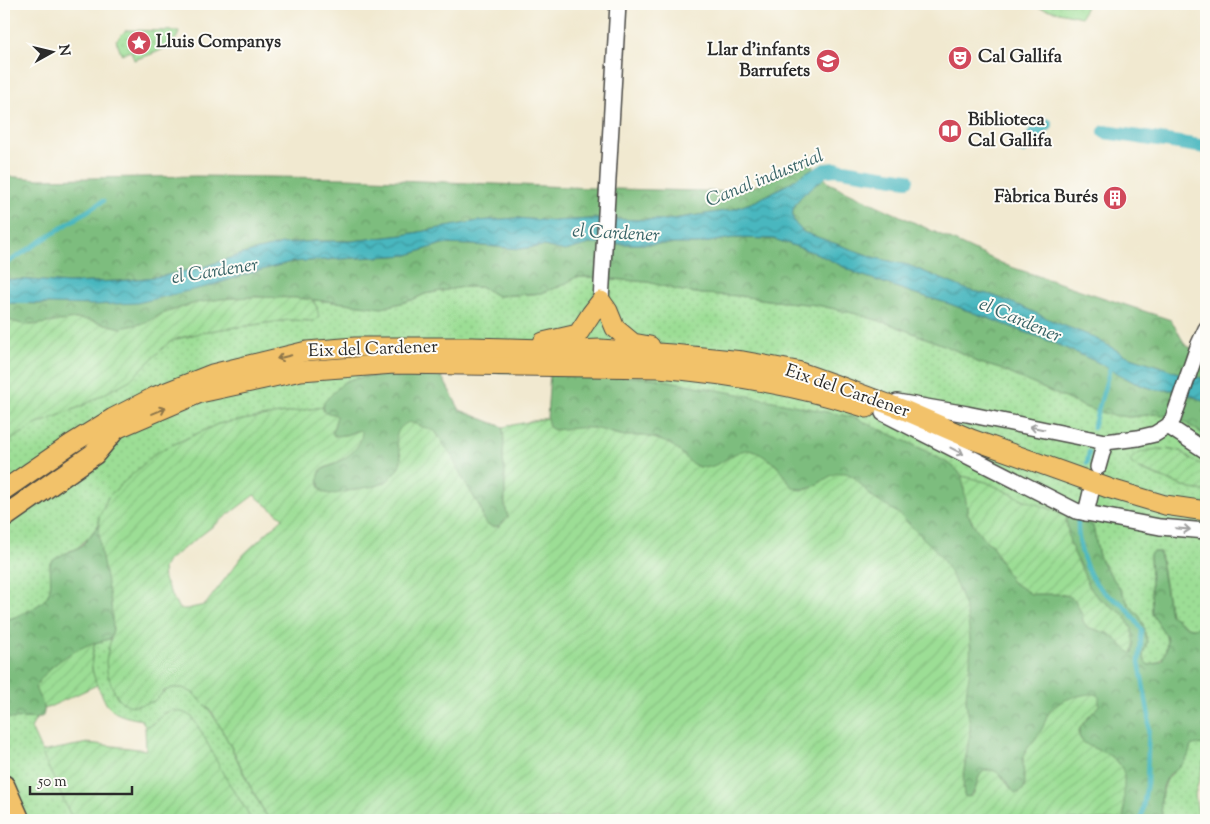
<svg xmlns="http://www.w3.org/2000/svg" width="1210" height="824" viewBox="0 0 1210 824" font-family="'Sorts Mill Goudy',serif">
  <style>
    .grass { fill: url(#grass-dots); stroke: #648460 }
    .forest { fill: url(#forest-crowns); stroke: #547454 }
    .park { fill: url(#park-crowns); stroke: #648460 }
    .garden { fill: url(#garden-furrows); stroke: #648460; fill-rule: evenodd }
    .water { fill: url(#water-waves); stroke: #3a7175 }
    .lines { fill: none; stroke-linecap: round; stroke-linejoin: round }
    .stream { stroke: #48b7bf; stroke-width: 4.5 }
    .canal { stroke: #48b7bf; stroke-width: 14 }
    .tertiary-casing { stroke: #494844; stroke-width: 18 }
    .primary-casing { stroke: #494844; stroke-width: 21 }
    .motorway-casing { stroke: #494844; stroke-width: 24 }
    .tertiary { stroke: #fff; stroke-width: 15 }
    .primary { stroke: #f2c26a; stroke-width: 19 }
    .motorway { stroke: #f2c26a; stroke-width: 21 }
    .oneway { stroke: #8e764a }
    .oneway2 { stroke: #a0a0a0 }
    .labels { text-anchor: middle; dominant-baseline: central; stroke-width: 4; stroke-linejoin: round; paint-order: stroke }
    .poi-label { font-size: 18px; font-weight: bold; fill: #2b2b2b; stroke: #fdfcf7; text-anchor: start }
    .street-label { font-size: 18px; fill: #2b2b2b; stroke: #fdfcf7 }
    .water-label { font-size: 19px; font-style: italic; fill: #376366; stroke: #fdfcf7 }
  </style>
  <defs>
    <pattern id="grass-dots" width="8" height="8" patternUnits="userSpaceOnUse" patternTransform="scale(1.25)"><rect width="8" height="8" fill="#9cde95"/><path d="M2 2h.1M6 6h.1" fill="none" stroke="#87bf81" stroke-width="1.8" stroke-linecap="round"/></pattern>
    <pattern id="forest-crowns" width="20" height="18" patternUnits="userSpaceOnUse" patternTransform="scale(1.25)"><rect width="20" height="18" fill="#7dbd7e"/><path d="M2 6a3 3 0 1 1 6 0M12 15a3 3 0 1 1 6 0" fill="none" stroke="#679a67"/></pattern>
    <pattern id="park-crowns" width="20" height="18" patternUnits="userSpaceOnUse" patternTransform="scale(1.25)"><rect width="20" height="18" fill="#9cde95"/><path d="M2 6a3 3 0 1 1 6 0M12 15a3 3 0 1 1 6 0" fill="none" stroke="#87bf81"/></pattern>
    <pattern id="garden-furrows" width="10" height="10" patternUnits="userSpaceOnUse" patternTransform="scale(1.25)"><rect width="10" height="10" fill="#9cde95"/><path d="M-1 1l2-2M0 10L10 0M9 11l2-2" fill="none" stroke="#87bf81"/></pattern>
    <pattern id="water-waves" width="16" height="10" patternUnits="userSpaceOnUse" patternTransform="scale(1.25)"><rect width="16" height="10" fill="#48b7bf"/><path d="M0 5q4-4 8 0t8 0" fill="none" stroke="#3c959b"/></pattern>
  </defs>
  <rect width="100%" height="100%" fill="#fdfcf7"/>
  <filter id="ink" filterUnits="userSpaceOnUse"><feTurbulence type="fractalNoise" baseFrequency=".02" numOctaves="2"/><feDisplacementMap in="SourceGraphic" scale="10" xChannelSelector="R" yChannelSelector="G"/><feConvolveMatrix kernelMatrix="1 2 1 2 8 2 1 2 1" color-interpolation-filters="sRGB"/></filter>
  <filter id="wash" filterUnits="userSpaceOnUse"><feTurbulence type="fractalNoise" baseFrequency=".0096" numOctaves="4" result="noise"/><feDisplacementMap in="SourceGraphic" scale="20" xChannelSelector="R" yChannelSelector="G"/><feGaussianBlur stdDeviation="1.12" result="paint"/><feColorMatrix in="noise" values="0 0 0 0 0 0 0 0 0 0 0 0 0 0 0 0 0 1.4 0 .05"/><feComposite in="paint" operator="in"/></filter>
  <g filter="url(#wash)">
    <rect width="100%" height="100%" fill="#f1e9d0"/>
    <g class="grass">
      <path d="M126,30L179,31C177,48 149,55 134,60L131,51L121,54L116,40Z"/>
      <path d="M576,277H588L648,282L677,290L702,294L740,296L775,301L817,305L853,313L890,324L946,346L968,356L977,362L1000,369L1087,408L1130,417L1156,414L1178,418L1206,436V466L1194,461L1180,451L1160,449L1139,469L1191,489L1206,491V621L1205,620C1190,638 1184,621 1170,615L1160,552H1153L1150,554L1152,614L1166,636C1168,650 1164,664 1148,665L1146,663L1143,655L1147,642L1143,624L1140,617L1128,603L1121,590L1101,561L1098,552L1093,526C1085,521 1077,523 1070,516L1022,499L986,482L962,476L957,470L951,465L922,449L856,418L653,378L550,372L384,373L352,379L339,387L324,402L323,407L218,424L157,452L108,497L99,517V524L89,537L76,549L69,551L50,563C51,588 54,597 30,610C21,615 14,618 4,620V447L14,438L35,425L82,406L124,383L140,370L168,343L173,340L208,331L289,320H302L308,321L317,308L313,300L345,303L382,308L412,300L425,294L463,287H482L497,296L535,294L559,287Z"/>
      <path d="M112,638C103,665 107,672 117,697L152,702C164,695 164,686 182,688C209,692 237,760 248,783C255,796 262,808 269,820H251C244,805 233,791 224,776C213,757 204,736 192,717L166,712C159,717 154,726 145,726L142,720C132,718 117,716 110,708C106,705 104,699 102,695C91,676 89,663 95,643Z"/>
      <path d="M4,717C15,719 25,717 36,719L31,728L73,820H4Z"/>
      <path d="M1196,743L1206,745V754L1195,795L1199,820H1163L1160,807L1162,794L1167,779L1187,757L1191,746Z"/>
    </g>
    <g class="forest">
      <path d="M810,162L829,183L1008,266L1171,320L1186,346L1191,348L1200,350L1206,346V379L1182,374L1125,355L1091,336L1057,323L1025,308L992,295L968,290L908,265L876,258L803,232C801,229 797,226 795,223C785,204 809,190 821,180L813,168L786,185L756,201L731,210L666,220L591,219L552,221L516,218L478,221L403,235L352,241H315L282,244L239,255L203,267L163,276L119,281L68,283L31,280L4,279V271L7,268L4,264V176L39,179L196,176L347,178L617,189L741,192Z"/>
      <path d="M733,238L774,239L818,254L858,274L913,293L950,304L1049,341L1097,362L1135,383L1156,390H1176L1202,400L1206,403V436L1178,418L1156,414L1130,417L1110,415L1087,408L1000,369L977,362L968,356L946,346L890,324L853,313L817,305L775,301L740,296L702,294L677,290L648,282L588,277H576L565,284L542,293L497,296L482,287H463L425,294L412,300L382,308L345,303L295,298L253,297L222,299L196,303L162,314L146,323L121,328L89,320L76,319L33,325H25L4,319V303L46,304L210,286L247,274L291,262L408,255L442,244L473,245L520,249L544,246L565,251L589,244H698Z"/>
      <path d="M550,372L653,378L749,396L856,418L922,449L951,465L957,470L962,476L968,514L972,522L985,540L992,545L1011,581L1031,594H1061L1069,596L1075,600L1082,614L1083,621L1087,627L1110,634L1133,653L1134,645L1132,629L1123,614L1097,597L1090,588L1070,544L1066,520L1067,517L1070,516C1077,523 1085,521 1093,526L1098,552L1101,561L1121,590L1128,603L1140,617L1143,624L1147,642L1143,655L1146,663L1149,665L1156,664L1162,660L1166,650L1167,640L1166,636L1152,614L1150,554L1153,552H1159L1170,615C1183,621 1190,639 1205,619L1206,621V745C1183,743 1195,747 1185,761C1181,766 1175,770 1170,774C1160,785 1159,806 1163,820H1124L1123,785L1124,778L1119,763L1107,754L1084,744L1079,736V733L1081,726L1099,705L1096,694L1079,696L1050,711C1047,718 1044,726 1040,733C1034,741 1025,749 1023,760C1021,770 1032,793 1015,793C1007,786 1001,769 988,770C974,771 980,792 968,797L964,796L963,788L964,771L970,730L966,701V686L970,664V642L965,610L958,589L940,556L901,516L875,499L854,478L839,473L824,480L811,488L804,489H796L790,485L781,471L776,465L763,456L755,452L726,459L720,464L713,467H699L691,464L662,441L656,438L640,436H624L593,428L554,430L549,427L547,418Z"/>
      <path d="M384,373H440L460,410L503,427L504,441L503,458L505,474V505L508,517C504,524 494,531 486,524C481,519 483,515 481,509C477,500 469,491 464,482C455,465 447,447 435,431L397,444C403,458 403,465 392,476C389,479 387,482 383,483C375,487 365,488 357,489C345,492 330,499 320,489L318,478L321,470L335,464L346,457L356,431L346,435L333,436L332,433L336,420L334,414L325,413L323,410L324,402L344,382L352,379Z"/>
      <path d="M99,524C99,563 116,599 112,638L95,643L75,651L50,668L38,695C43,703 46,707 43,716L36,719L29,718L12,719L4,717V620C14,618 21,615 30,610C54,597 51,589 50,563C58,555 68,553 78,548C87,542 93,532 99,524Z"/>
    </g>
    <path class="park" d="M1023,4H1087L1081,17Z"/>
    <g class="garden">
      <path d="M253,297L295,298L313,300L317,308L319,317L314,321L289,320L208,331L179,338L168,343L130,380L82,406L35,425L14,438L4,447V319L25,325H33L76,319L89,320L121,328L146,323L162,314L196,303L222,299Z"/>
      <path d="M323,407V410L325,413L334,414L337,416L332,433L334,436L346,435L360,430L362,432C361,448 349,456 336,463C331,466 325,467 321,470C318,475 318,480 319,485C322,501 347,491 357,489C366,487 380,487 387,481C394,475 401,467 401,458C401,454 400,451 398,447C394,435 398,427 409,422L435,431L437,434L452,457L464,481L481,509L482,517L485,523L492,527L500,526L508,517L505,505V474L503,458L504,441L503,427L547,418L549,427L554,430C567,429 580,427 592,428C603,429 614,435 625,436C630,436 635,436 640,436C650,436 660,440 669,444C681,449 686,463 699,467C718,471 729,452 747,450C758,450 776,464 782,472C786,477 789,486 796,489C815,495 827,470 845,473C856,475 863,488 870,495C878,503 890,507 899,514C903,518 907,523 912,527C921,537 933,546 941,557C952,574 961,593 966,612C970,629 971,648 970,665C970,677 966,686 966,699C966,710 971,721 970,732C967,753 961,775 964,796L968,797C972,796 972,796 974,793C978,785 977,771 988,770C993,770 996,771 999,774C1006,780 1009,788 1015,793C1019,793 1022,792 1024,788C1027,782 1022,769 1023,761C1024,749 1034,742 1040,732C1045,726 1045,717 1050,711C1057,700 1083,693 1096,694L1099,697V705C1094,713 1086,718 1081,726C1070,744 1100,749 1110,756C1117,760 1122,766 1124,774V820H269L250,786L234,752L212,712L193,693L183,688H172L164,691L158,698L152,702L135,706L128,705L121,701L118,698L112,687L107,672L106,661L108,651L113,630L111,603L101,553L99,532V517L108,497L113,492L157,452L218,424ZM254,495L283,518L244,554L205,605L186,609H179L164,580L163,568L167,561Z"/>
      <path d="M1160,449L1180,451L1194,461L1206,466V491L1191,489L1140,469L1132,464L1130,460C1138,451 1149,450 1160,449Z"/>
      <path d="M962,476L986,482L1022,499L1070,516L1067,517L1066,520L1070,544L1090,588L1097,597L1123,614L1132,629L1134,645L1132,654L1110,634L1087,627L1083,621L1082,614L1075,600L1069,596L1061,594H1031L1011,581L992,545L985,540L976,528L968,514Z"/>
      <path d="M95,642C90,663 90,666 97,685L45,709L35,688C48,665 70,652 95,642Z"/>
      <path d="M173,710L185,713L192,717L202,733L225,777L247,811L251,820H73L41,752L88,743L146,750L145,726C158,726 159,713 173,710Z"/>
    </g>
    <path class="water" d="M813,168L822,180C809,190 785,204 795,223C797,226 801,229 803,232L876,258L908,265L968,290L992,295L1025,308L1057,323L1091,336L1125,355L1182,374L1206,379V403L1202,400L1176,390H1156L1135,383L1097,362L1049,341L950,304L913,293L858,274L818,254L774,239L733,238L698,244H590L565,251L544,246L520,249L473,245L442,244L408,255L291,262L247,274L210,286L137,303L95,305L4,303V279L31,280L68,283L119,281L163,276L203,267L239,255L282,244L315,241H352L403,235L478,221L516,218L552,221L591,219L666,220L731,210L756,201L786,185Z"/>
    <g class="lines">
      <g class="stream">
        <path d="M4,265L103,201"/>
        <path d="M1093,428L1111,365"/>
        <path d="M1087,463L1089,452"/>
        <path d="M1078,519C1077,542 1085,575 1103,591C1109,597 1117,600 1123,605C1130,611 1136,622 1142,630L1139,662L1149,716L1147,783L1141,820"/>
      </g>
      <g class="canal">
        <path d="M1105,132L1206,147"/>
        <path d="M1023,147L1029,144L1037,130L1046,125"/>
        <path d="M802,183L825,170L836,169L907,180"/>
      </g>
    </g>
  </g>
  <g filter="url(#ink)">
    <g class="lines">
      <g class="tertiary-casing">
        <g id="tertiary">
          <path d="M601,301L618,4"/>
          <path d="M897,402L967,414L1105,442L1138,438L1155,434L1168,426L1173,419L1199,344L1206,329"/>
          <path d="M883,413L1076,511L1160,527L1206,531"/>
          <path d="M1168,426L1206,451"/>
          <path d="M1098,467L1105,442"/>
          <path d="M1086,513L1091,492"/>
        </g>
      </g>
      <g class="primary-casing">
        <g id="primary">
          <path d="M543,342L578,334L591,314L601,301L608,311L615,328L633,343L650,346"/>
          <path d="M116,429L200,393L301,371L394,364L659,368C729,374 800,386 867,408"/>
          <path d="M4,490L71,444L113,418L156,396L212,374L307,351L355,347H472L577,350L600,349L672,354L743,361L797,371L842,387L904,410L971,439L1111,489L1165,505L1206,511"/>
        </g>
      </g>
      <g class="motorway-casing">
        <g id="motorway">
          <path d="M4,517L94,454L114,430"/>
          <path d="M4,786L19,820"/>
        </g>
      </g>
      <use href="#tertiary" class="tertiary"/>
      <use href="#primary" class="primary"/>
      <use href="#motorway" class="motorway"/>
    </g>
    <defs><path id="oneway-shaft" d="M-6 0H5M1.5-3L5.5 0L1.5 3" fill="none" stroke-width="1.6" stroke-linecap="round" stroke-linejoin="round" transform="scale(1.25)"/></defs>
    <g class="oneway">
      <use href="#oneway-shaft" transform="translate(284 357) rotate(167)"/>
      <use href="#oneway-shaft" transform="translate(159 411) rotate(-23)"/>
    </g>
    <g class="oneway2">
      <use href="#oneway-shaft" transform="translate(1037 428) rotate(-169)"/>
      <use href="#oneway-shaft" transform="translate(957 451) rotate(27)"/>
      <use href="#oneway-shaft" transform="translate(1183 529) rotate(5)"/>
    </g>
  </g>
  <defs>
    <g id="sight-disc" transform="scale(1.25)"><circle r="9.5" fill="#d1495b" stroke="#fdfcf7"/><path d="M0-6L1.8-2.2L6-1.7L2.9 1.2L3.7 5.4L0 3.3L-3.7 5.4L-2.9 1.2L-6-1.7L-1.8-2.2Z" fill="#fff"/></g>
    <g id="theatre-disc" transform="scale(1.25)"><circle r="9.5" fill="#d1495b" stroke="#fdfcf7"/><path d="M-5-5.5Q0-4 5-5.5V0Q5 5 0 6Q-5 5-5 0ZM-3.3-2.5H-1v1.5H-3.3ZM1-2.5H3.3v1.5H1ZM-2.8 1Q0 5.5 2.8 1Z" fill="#fff"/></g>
    <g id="school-disc" transform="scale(1.25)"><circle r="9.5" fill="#d1495b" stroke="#fdfcf7"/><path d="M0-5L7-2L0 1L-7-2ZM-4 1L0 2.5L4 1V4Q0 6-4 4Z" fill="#fff"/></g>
    <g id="library-disc" transform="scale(1.25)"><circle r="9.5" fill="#d1495b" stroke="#fdfcf7"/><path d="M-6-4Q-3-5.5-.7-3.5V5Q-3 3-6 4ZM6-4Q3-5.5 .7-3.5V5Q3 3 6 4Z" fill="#fff"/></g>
    <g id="building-disc" transform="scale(1.25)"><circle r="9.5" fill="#d1495b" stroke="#fdfcf7"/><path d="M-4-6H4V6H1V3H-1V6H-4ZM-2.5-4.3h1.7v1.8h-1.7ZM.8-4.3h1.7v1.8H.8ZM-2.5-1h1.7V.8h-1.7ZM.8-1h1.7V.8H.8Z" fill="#fff"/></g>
  </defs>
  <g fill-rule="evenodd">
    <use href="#sight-disc" x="139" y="43"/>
    <use href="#theatre-disc" x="960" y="58"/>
    <use href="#school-disc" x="828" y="61"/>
    <use href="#library-disc" x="950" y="131"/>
    <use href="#building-disc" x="1115" y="198"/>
  </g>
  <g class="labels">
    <g class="poi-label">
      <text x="156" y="43">Lluis Companys</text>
      <text x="810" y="51" text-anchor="end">Llar d'infants<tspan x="810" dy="21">Barrufets</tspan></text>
      <text x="978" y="58">Cal Gallifa</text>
      <text x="968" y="121">Biblioteca<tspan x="968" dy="21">Cal Gallifa</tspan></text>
      <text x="1098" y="198" text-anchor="end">Fàbrica Burés</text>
    </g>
    <g class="street-label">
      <text transform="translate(373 350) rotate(-2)">Eix del Cardener</text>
      <text transform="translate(847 392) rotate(19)">Eix del Cardener</text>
    </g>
    <g class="water-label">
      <text transform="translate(765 179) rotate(-22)">Canal industrial</text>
      <text transform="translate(616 234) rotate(3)">el Cardener</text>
      <text transform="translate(215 272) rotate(-9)">el Cardener</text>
      <text transform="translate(1020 321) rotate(23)">el Cardener</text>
    </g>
  </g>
  <rect width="1210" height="824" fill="none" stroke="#fdfcf7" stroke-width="20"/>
  <g transform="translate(52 52) rotate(82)" stroke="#fdfcf7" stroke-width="4" paint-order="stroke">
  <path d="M0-4L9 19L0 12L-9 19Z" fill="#2b2b2b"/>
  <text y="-8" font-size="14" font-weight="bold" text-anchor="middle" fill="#2b2b2b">N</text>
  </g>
  <path d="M30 786v8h102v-8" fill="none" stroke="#2b2b2b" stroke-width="2.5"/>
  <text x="38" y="786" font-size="15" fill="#2b2b2b" stroke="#fdfcf7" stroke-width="4" paint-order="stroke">50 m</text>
</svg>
